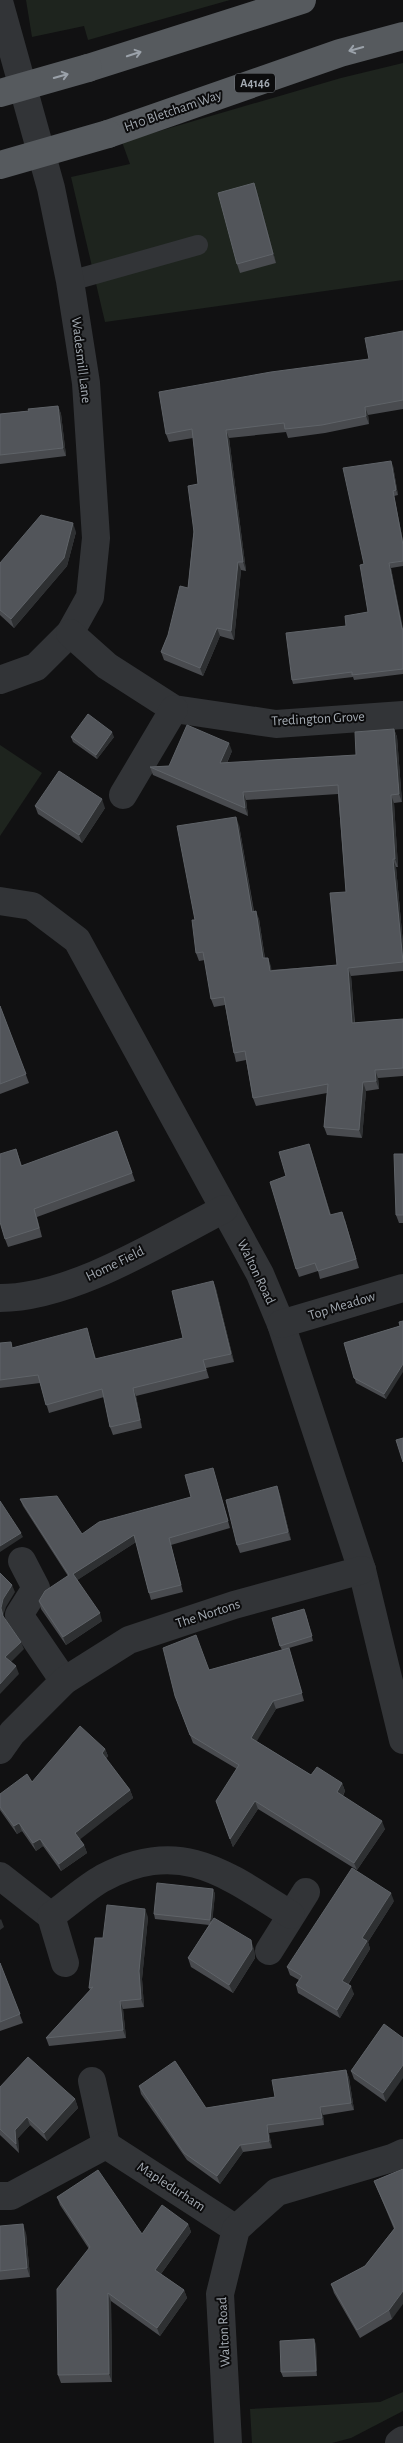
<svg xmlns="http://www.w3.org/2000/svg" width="403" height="2443" viewBox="0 0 403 2443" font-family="'Alegreya Sans',sans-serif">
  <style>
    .green { fill: #1e241e }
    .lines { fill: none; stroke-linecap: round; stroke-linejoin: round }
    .service { stroke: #323437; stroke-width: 20 }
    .minor { stroke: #323437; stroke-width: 28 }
    .trunk { stroke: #565a5e; stroke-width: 28 }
    .trunk-bridge { stroke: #565a5e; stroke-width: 28 }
    .wall { fill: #494b4f }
    .shaded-wall { fill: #2e3032 }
    .building { fill: #52555a; stroke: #5f6368 }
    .oneway { stroke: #9ba2aa }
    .labels { text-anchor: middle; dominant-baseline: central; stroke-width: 4; stroke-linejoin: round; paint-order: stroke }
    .shield { fill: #0c0c0d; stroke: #767b80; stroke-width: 1 }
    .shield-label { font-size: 12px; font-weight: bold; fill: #a3aab2 }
    .street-label { font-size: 14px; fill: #a3aab2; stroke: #0c0c0d }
  </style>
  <rect width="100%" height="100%" fill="#111112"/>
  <g class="green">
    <path d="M26,0H230L88,40L84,26L32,37Z"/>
    <path d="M403,63V280L105,322L71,177L130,164L122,142L341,78Z"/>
    <path d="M0,745L42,773L0,836Z"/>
    <path d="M403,2392V2411L351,2438L332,2443H252L250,2409L380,2402Z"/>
  </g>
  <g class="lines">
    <path class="service" d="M70,281L198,245"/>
    <g class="minor">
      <path d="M0,5L51,188L70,281L86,383L96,538L90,597L70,633L36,667L0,680"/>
      <path d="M70,633L107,666L174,709L276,724L403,715"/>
      <path d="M123,795L174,709"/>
      <path d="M0,901L32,906L77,940L260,1274L281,1324L362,1570L403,1740"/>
      <path d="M0,1298C72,1298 160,1242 224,1209"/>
      <path d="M281,1324L403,1288"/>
      <path d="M22,1561L36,1588L19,1615L64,1681"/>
      <path d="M0,1750L12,1733L64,1681L129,1640L234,1605L362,1570"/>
      <path d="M0,1876L51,1916"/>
      <path d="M269,1951L306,1892"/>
      <path d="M65,1963L51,1916C68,1904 85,1888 103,1878C181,1837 226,1874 291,1915"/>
      <path d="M92,2081L106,2145"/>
      <path d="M0,2196H11L106,2145L236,2229"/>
      <path d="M228,2443L220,2294L236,2229L277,2192L392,2158L403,2153"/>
      <path d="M399,2443L403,2440"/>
    </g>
    <g class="trunk">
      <path d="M88,68L302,0"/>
      <path d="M108,134L340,53L403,36"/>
    </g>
    <g class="trunk-bridge">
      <path d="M0,93L88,68"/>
      <path d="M0,165L108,134"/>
    </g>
  </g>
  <g class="wall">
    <path d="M254,183L257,192L276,263L240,273L237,264Z"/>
    <path d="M403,331V409L368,415L369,424L325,433L288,438L286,432L229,438L246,571L241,570L234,640L220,636L203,676L164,660L161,652L188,588L198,484L193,438L169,442L166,434L369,359Z"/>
    <path d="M58,406L61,414L66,456L0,464V414L29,411Z"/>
    <path d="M393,466L398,495L394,496L403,541V566L391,568L403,629V674L354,680L353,677L293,684L292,680L346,626L368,612L364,564Z"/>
    <path d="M76,532L67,566L14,628L0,615V563Z"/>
    <path d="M394,729L397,737L402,802L394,803L398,867H396L403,944V971L351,976L355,1023L403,1019V1076L378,1078L379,1089L366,1091L362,1138L327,1135L324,1127L327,1093L256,1106L253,1098L246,1060L236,1062L234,1053L225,1005L214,1007L211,999L205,960L199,961L196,953L195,920L239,825L254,911L259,919L265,958H268L271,970L337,965L346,892L338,794L246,800L248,816L153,775L150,767L169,766L232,751L227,763L356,755Z"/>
    <path d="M71,737H114L97,759L73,742Z"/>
    <path d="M35,806L105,808L82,843L38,814Z"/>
    <path d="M0,1006L29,1083L0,1094Z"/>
    <path d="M117,1131L135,1181L37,1217L42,1237L8,1247L5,1239L16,1149L22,1166Z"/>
    <path d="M309,1144L331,1215L345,1220L359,1268L320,1279L318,1271L299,1277L296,1269L286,1176Z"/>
    <path d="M403,1154V1223H399L396,1215Z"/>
    <path d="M213,1281L216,1289L234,1362L206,1368L209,1378L136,1396L142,1428L113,1435L110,1427L104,1397L49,1413L40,1383L0,1388V1343L13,1348L89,1336L96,1359L183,1338Z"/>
    <path d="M403,1321L386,1399L356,1383L344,1343L400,1326Z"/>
    <path d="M213,1468L230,1528L171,1545L183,1592L151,1600L149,1593L136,1542L77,1580L102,1621L66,1645L41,1609L39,1601L68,1576L23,1506L20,1499L82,1534L191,1497Z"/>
    <path d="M277,1486L280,1495L291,1540L240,1553L237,1545Z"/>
    <path d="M306,1614L313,1641L289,1648L304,1701L276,1709L256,1741L311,1775L342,1783L345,1791L343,1796L385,1829L357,1870L258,1809L233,1847L216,1801L237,1769L193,1743L175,1696L209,1670L282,1650L280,1646Z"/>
    <path d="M105,1749L108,1756L106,1759L130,1790L133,1798L79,1839L84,1845L87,1853L61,1871L43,1846L36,1851L22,1831L17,1834L0,1810V1794L32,1782Z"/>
    <path d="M213,1889L215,1894L212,1921L254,1949L255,1958L233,1993L191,1967L188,1958L209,1925L155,1919L154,1914Z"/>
    <path d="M394,1901L368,1942L370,1949L348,1985L354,1994L340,2018L298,1993L296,1985L299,1980L290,1975L287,1967Z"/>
    <path d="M148,1917L142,1979L144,2007L123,2009L126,2038L49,2046L46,2038L90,1990L89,1988L103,1938Z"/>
    <path d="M0,1963L23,2023L0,2031Z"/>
    <path d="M384,2024L386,2102L354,2079L351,2071Z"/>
    <path d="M346,2070L349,2078L354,2110L323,2115L324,2125L269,2133L272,2148L243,2152L220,2184L187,2160L141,2094L139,2086L206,2108L275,2097Z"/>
    <path d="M0,2087L75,2099L78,2108L47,2141L30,2125L18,2138L19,2153L0,2135Z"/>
    <path d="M403,2169L392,2319L360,2338L334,2293L331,2284L365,2266L394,2229L374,2181Z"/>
    <path d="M57,2197L142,2234L188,2224L191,2232L161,2274L184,2290L187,2298L160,2336L111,2301L112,2382L61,2383L58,2375L89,2249L60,2205Z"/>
    <path d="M0,2226L26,2233L30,2277L0,2280Z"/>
    <path d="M316,2344L317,2376L283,2377L281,2372Z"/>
  </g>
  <g class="shaded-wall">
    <path d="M254,183L257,192L276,263L273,254Z"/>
    <path d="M58,406L61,414L66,456L63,448Z"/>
    <path d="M365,407L368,415L369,424L366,416Z"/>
    <path d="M226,430L229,438L246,571L243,562Z"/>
    <path d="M391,461L393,466L398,495L396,490Z"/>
    <path d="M393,491L403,541V545Z"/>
    <path d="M73,523L76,532L67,566L14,628L11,619Z"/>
    <path d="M238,562L241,570L234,640L231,631Z"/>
    <path d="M389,563L391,568L403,633L402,629Z"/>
    <path d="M217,628L220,636L203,676L200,668Z"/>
    <path d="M394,729L397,737L402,802L399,794Z"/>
    <path d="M112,732L114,737L97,759L96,755Z"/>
    <path d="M229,743L232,751L223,771L220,763Z"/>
    <path d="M243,792L246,800L248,816L245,808Z"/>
    <path d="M391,795L394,803L398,867L395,859Z"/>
    <path d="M102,799L105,808L82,843L79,835Z"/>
    <path d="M236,817L239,825L255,920L252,912Z"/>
    <path d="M393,859L396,867L403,944V964Z"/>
    <path d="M256,911L259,919L266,967L263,958Z"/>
    <path d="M268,958L271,966L273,979L270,971Z"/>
    <path d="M348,968L351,976L355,1032L352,1023Z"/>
    <path d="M375,1070L378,1078L379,1089L376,1081Z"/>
    <path d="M363,1082L366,1091L362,1138L359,1130Z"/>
    <path d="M309,1144L312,1152L333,1223L330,1215Z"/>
    <path d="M213,1281L216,1289L234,1362L231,1354Z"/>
    <path d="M403,1364V1372L386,1399L384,1394Z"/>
    <path d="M133,1388L136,1396L142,1428L140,1420Z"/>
    <path d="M277,1486L280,1495L291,1540L288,1532Z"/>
    <path d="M21,1533L23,1537L0,1552V1546Z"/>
    <path d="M134,1535L136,1542L76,1581L73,1574Z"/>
    <path d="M12,1585L15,1592L6,1607L3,1616L1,1608L3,1599Z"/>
    <path d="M100,1613L102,1621L66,1645L63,1637Z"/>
    <path d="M21,1642L24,1649L8,1665L5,1657Z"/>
    <path d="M16,1666L19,1674L0,1694V1684Z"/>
    <path d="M273,1701L276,1709L254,1746L251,1738Z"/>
    <path d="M105,1749L108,1756L105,1761L102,1753Z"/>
    <path d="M342,1783L345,1791L340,1800L337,1792Z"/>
    <path d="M130,1790L133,1798L78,1841L75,1833Z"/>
    <path d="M255,1801L258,1809L233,1847L230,1839Z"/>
    <path d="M382,1821L385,1829L357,1870L354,1863Z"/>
    <path d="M19,1823L22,1831L17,1834L14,1826Z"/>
    <path d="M40,1839L43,1846L36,1851L33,1843Z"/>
    <path d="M84,1845L87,1853L61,1871L59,1864Z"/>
    <path d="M213,1889L215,1894L212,1925L210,1920Z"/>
    <path d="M391,1893L394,1901L368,1942L370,1949L345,1989L342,1981L362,1938Z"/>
    <path d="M145,1909L148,1917L142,1979L144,2007L141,1999L139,1971Z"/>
    <path d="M1,1919L4,1927L0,1930V1920Z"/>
    <path d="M251,1940L254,1949L255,1958L233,1993L229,1985Z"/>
    <path d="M351,1986L354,1994L340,2018L337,2010Z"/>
    <path d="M120,2001L123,2009L126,2038L123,2030Z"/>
    <path d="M403,2065V2078L386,2102L383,2093Z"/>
    <path d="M346,2070L349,2078L354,2110L351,2103Z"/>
    <path d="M75,2099L78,2108L47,2141L44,2133Z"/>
    <path d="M320,2107L323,2115L324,2125L322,2118Z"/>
    <path d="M27,2117L30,2125L18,2138L19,2153L16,2144L15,2130Z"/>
    <path d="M267,2125L269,2133L272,2148L269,2141Z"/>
    <path d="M240,2145L243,2152L220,2184L217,2176Z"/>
    <path d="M23,2224L26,2233L30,2277L27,2268Z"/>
    <path d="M188,2224L191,2232L158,2278L155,2270Z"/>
    <path d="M184,2290L187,2298L160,2336L157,2328Z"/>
    <path d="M403,2291V2304L392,2319L389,2310Z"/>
    <path d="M108,2293L111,2301L112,2382L109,2374Z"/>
    <path d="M314,2339L316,2344L317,2376L316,2371Z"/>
  </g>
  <g class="building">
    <path d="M254,183L273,254L237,264L218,193Z"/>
    <path d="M403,331V400L365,407L366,416L322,425L285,429L284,423L226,430L243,562H238L231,631L217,628L200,668L161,652L168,635L180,586L188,588L194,532L188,486L198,484L192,429L166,434L159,392L271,372L369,359L365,338Z"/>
    <path d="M58,406L63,448L0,455V414L29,411L28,409Z"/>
    <path d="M391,461L396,490L393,491L403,545V561L389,563L402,629H403V669L352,675V672L292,680L286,633L346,626L345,616L368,612L360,565L364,564L343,468Z"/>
    <path d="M41,515L73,523L64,558L11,619L0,610V563Z"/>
    <path d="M88,714L112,732L96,755L71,737Z"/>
    <path d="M187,725L229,743L220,763L356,755L355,732L394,729L399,794L391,795L395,859H393L403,962L348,968L352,1023L403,1019V1068L375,1070L376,1081L363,1082L359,1130L324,1127L328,1084L253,1098L245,1051L234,1053L224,997L211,999L203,952L196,953L192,920H195L177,826L236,817L252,912L256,911L263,958H268L270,971L337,965L330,893L346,892L338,785L243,792L245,808L150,767L169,766Z"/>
    <path d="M59,771L102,799L79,835L35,806Z"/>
    <path d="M0,1006L26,1074L0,1084Z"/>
    <path d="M117,1131L132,1173L34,1209L39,1228L5,1239L0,1222V1154L16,1149L21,1166Z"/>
    <path d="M309,1144L330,1215L342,1212L356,1259L318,1271L315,1263L296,1269L270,1182L286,1176L279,1152Z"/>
    <path d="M394,1154H403V1215H396Z"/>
    <path d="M213,1281L231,1354L203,1360L206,1370L133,1388L140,1420L110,1427L102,1389L46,1405L38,1375L0,1380V1343L11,1342L12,1348L87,1328L95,1359L183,1338L172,1291Z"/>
    <path d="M403,1321V1364L384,1394L354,1378L344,1343L400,1326L399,1322Z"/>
    <path d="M403,1438V1462L396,1440Z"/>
    <path d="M213,1468L228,1521L169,1538L181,1585L149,1593L134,1535L73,1574L100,1613L63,1637L39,1601L45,1591L69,1575L20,1499L57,1496L82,1534L99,1522L191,1497L185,1475Z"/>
    <path d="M277,1486L288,1532L237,1545L226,1500Z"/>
    <path d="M0,1501L21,1533L0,1546Z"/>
    <path d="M0,1573L12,1585L3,1599L1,1608L3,1616L21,1642L5,1657L16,1666L0,1684Z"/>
    <path d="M304,1609L312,1636L280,1646L272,1618Z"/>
    <path d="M196,1635L209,1670L289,1648L302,1693L273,1701L251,1738L311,1775L317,1767L342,1783L337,1792L382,1821L354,1863L255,1801L230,1839L216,1801L239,1765L190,1735L175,1696L163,1648Z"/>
    <path d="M80,1726L105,1749L102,1753L130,1790L75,1833L84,1845L59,1864L40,1839L33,1843L19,1823L14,1826L0,1807V1794L27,1774L32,1782Z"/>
    <path d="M352,1868L391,1893L362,1938L367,1941L342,1981L351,1986L337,2010L296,1985L302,1976L287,1967Z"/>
    <path d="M157,1883L213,1889L210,1920L154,1914Z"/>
    <path d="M107,1905L145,1909L139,1971L141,1999L120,2001L123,2030L46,2038L93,1987L89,1988L95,1938H103Z"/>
    <path d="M214,1918L251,1940L252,1949L229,1985L188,1958Z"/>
    <path d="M0,1963L20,2014L0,2022Z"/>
    <path d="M384,2024L403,2038V2065L383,2093L351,2071Z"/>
    <path d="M28,2057L75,2099L44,2133L27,2117L15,2130L16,2144L0,2129V2087Z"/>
    <path d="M175,2061L206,2108L275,2097L272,2080L346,2070L351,2103L320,2107L322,2118L267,2125L269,2141L240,2145L217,2176L184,2153L139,2086Z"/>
    <path d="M403,2169V2291L389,2310L357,2330L331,2284L365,2266L395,2228L374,2181Z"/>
    <path d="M98,2170L142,2234L162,2205L188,2224L155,2270L184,2290L157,2328L108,2293L109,2374L58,2375L57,2289L90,2247L57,2197Z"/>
    <path d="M23,2224L27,2268L0,2271V2226Z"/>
    <path d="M314,2339L316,2371L281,2372L280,2341Z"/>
  </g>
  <defs><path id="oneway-shaft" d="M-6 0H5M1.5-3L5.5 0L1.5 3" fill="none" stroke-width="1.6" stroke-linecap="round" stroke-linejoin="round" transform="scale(1.25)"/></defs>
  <g class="oneway">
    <use href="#oneway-shaft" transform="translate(356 49) rotate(164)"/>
    <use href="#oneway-shaft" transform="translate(134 54) rotate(-18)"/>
    <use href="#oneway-shaft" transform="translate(61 76) rotate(-16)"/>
  </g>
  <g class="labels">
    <rect class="shield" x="235" y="73.5" width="40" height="19" rx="4"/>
    <g class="shield-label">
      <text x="255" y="83">A4146</text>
    </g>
    <g class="street-label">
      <text transform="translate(173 111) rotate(-19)">H10 Bletcham Way</text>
      <text transform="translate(81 360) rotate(83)">Wadesmill Lane</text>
      <text transform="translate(318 719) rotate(-3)">Tredington Grove</text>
      <text transform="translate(115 1264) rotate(-26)">Home Field</text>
      <text transform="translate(256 1272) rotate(64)">Walton Road</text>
      <text transform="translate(342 1306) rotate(-17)">Top Meadow</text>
      <text transform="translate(208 1614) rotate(-18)">The Nortons</text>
      <text transform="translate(171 2187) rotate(33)">Mapledurham</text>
      <text transform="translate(224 2332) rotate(-93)">Walton Road</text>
    </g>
  </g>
</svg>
